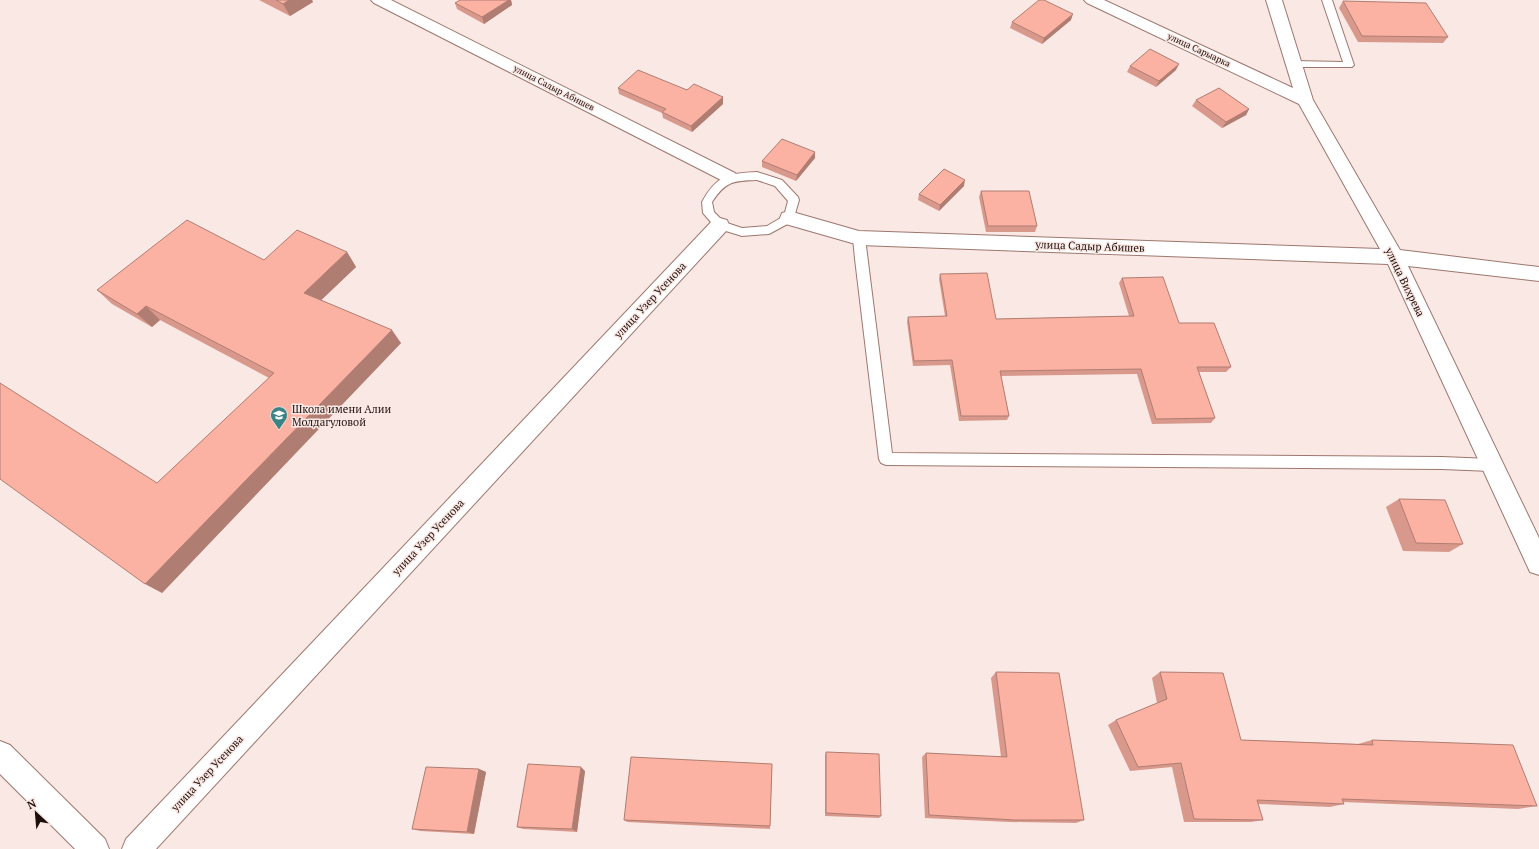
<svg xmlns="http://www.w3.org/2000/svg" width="1539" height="849" viewBox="0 0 1539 849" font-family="'PT Serif',serif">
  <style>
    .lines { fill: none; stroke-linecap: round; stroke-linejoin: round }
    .service-casing { stroke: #9d776e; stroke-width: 2 }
    .minor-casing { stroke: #9d776e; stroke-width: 2 }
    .service { fill: #fff; fill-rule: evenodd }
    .minor { fill: #fff; fill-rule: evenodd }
    .wall { fill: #d8998c }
    .shaded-wall { fill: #b07d72 }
    .building { fill: #fbb2a3; stroke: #b07d72 }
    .labels { text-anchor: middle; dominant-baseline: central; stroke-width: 3; stroke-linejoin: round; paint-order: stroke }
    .far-street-label { font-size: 9px; fill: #1c0e0b; stroke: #fae8e4 }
    .street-label { font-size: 11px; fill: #1c0e0b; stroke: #fae8e4 }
    .poi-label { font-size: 11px; fill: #1c0e0b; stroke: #fae8e4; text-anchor: start }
  </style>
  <rect width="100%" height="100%" fill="#fae8e4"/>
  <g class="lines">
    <g class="service-casing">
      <g id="service">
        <path d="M1322,0H1332L1354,65L1352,67H1294L1289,64L1294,61L1343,62Z"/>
        <path d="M757,172L782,180L798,197L799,200L793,221L769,234L742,236L716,228L703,213L702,202C716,176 728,173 757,172ZM757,180L775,186L788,201L784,216L767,226L742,228L724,222L714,212L712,202C726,181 733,181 757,180Z"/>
        <path d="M859,234L863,235L865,238L892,453L1442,457L1491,459L1496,461L1498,465L1496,469L1491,471L1442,469L886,465L881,463L879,459L855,259L853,238L855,235Z"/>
      </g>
    </g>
    <g class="minor-casing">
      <g id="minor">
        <path d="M371,0H391L735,173L738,177L735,181L729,183L723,181L374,3Z"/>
        <path d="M1084,0H1104L1293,88L1266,0H1282L1313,100L1400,250L1539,267V281L1408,266L1539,538V575L1530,572L1388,264L859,245L782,223L780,218L782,213L789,211L859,231L1380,249L1299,104L1087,3Z"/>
        <path d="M720,218L727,220L729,225L727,230L156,849H122L126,839L713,220Z"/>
        <path d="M0,741L10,745L105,839L109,849H75L0,774Z"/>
      </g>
    </g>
    <use href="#service" class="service"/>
    <use href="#minor" class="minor"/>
  </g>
  <g class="wall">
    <path d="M259,0H312L313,2L290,16Z"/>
    <path d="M460,0H511L512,5L484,24L457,9L455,3Z"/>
    <path d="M1343,1L1448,37L1443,43L1358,42L1339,8Z"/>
    <path d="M1071,20L1042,44L1010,28L1012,22Z"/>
    <path d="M1130,66L1176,70L1156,87L1127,72Z"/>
    <path d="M618,88L687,90L723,97V104L692,132L663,118L662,113L619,94Z"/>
    <path d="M1196,100L1249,109L1246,115L1222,128L1192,106Z"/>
    <path d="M815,158L796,181L762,167V161Z"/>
    <path d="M964,186L939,211L918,200L919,194Z"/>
    <path d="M981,191L1037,226L1035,232H986L979,197Z"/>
    <path d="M347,252L356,267L321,300L401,343L162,593L157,483L269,378L160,320L152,327L112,304L97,290Z"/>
    <path d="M940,274L996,319L1129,316L1119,283L1122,278L1179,323L1231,367L1226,372H1199L1215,418L1211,423L1152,424L1137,374L1001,376L1009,416L1007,420L959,421L950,365L913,366L907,322L908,317L945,316L939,279Z"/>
    <path d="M1399,499L1463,544L1449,552L1403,551L1386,507Z"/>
    <path d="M996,672L1084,820L1076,823L1009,822L925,818L922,757L926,753L1001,757L991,678Z"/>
    <path d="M1160,672L1241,740L1358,744L1372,740L1537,806L1518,809L1343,802L1344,804L1330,807L1258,804L1263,820L1251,822H1184L1172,767L1130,771L1108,725L1116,720L1157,703L1152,678Z"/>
    <path d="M826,752L881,816L879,818L825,816V756Z"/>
    <path d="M772,764L770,829L627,822L624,820Z"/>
    <path d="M479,769L486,772L474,834L420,831L412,829Z"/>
    <path d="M585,771L577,832L523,829L517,827Z"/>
  </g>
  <g class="shaded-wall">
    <path d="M289,0H312L313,2L290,16L283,4Z"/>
    <path d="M509,0H511L512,5L484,24L482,17Z"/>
    <path d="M1073,14L1071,20L1042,44L1044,38Z"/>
    <path d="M1179,64L1176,70L1156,87L1159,81Z"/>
    <path d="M723,97V104L692,132L691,126Z"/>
    <path d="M1249,109L1246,115L1222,128L1226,122Z"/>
    <path d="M815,152V158L796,181L797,175Z"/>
    <path d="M965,180L964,186L939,211L940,205Z"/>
    <path d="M347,252L356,267L314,307L304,293Z"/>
    <path d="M146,306L160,320L152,327L137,314Z"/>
    <path d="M392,330L401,343L162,593L145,584Z"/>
    <path d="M581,767L585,771L577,832L572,829Z"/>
    <path d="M479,769L486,772L474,834L467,832Z"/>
  </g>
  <g class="building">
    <path d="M276,0H289L283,4Z"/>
    <path d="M460,0H509L482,17L455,3Z"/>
    <path d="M1039,0H1044L1073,14L1044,38L1012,22Z"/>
    <path d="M1343,1L1426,3L1448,37L1362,36Z"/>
    <path d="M1150,49L1179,64L1159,81L1130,66Z"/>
    <path d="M638,70L687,90L694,84L723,97L691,126L662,112L666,109L618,88Z"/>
    <path d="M1219,88L1249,109L1226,122L1196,100Z"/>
    <path d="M782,139L815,152L797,175L762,161Z"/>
    <path d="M944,169L965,180L940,205L919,194Z"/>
    <path d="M981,191H1029L1037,226H988Z"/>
    <path d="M187,220L264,260L297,230L347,252L304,293L392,330L145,584L0,479V383L157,483L274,373L146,306L137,314L97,290Z"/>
    <path d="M987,273L996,319L1134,316L1122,278L1163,277L1179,323H1214L1231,367H1197L1215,418L1156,419L1141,369L1000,371L1009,416H961L952,360L914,361L908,317L947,316L940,274Z"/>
    <path d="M1399,499L1445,500L1463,544L1416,543Z"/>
    <path d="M996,672L1059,673L1084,820H1015L929,815L926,753L1007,757Z"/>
    <path d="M1160,672L1223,673L1241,740L1373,745L1372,740L1513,745L1537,806L1342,799L1344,804L1257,800L1263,820L1194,819L1181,763L1138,767L1116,720L1167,699Z"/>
    <path d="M826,752L879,754L881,816L826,813Z"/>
    <path d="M631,757L772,764L770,826L624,820Z"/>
    <path d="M528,764L581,767L572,829L517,827Z"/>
    <path d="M426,767L479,769L467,832L412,829Z"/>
  </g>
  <defs>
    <g id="school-pin" transform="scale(0.9)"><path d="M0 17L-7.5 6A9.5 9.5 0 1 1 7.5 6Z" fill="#3b8384" stroke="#fae8e4"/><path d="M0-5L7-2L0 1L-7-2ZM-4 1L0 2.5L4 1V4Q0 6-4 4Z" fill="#fff"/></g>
  </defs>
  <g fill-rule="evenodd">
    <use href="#school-pin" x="279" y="415"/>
  </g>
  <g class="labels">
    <g class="far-street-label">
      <text transform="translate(1199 50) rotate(25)">улица Сарыарка</text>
      <text transform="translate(554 88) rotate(27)">улица Садыр Абишев</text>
    </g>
    <g class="street-label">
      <text transform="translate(1090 246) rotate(2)">улица Садыр Абишев</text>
      <text transform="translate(1405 282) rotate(64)">улица Вихрева</text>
      <text transform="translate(650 300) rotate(-47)">улица Узер Усенова</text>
      <text transform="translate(428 537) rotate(-47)">улица Узер Усенова</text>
      <text transform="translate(207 773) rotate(-47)">улица Узер Усенова</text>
    </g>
    <g class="poi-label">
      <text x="292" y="409">Школа имени Алии<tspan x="292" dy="13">Молдагуловой</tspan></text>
    </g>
  </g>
  <g transform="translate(36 813) rotate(334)" stroke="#fae8e4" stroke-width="3" paint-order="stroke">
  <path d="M0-3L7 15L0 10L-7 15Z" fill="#1c0e0b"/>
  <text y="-6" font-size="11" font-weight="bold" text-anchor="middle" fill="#1c0e0b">N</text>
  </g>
</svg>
